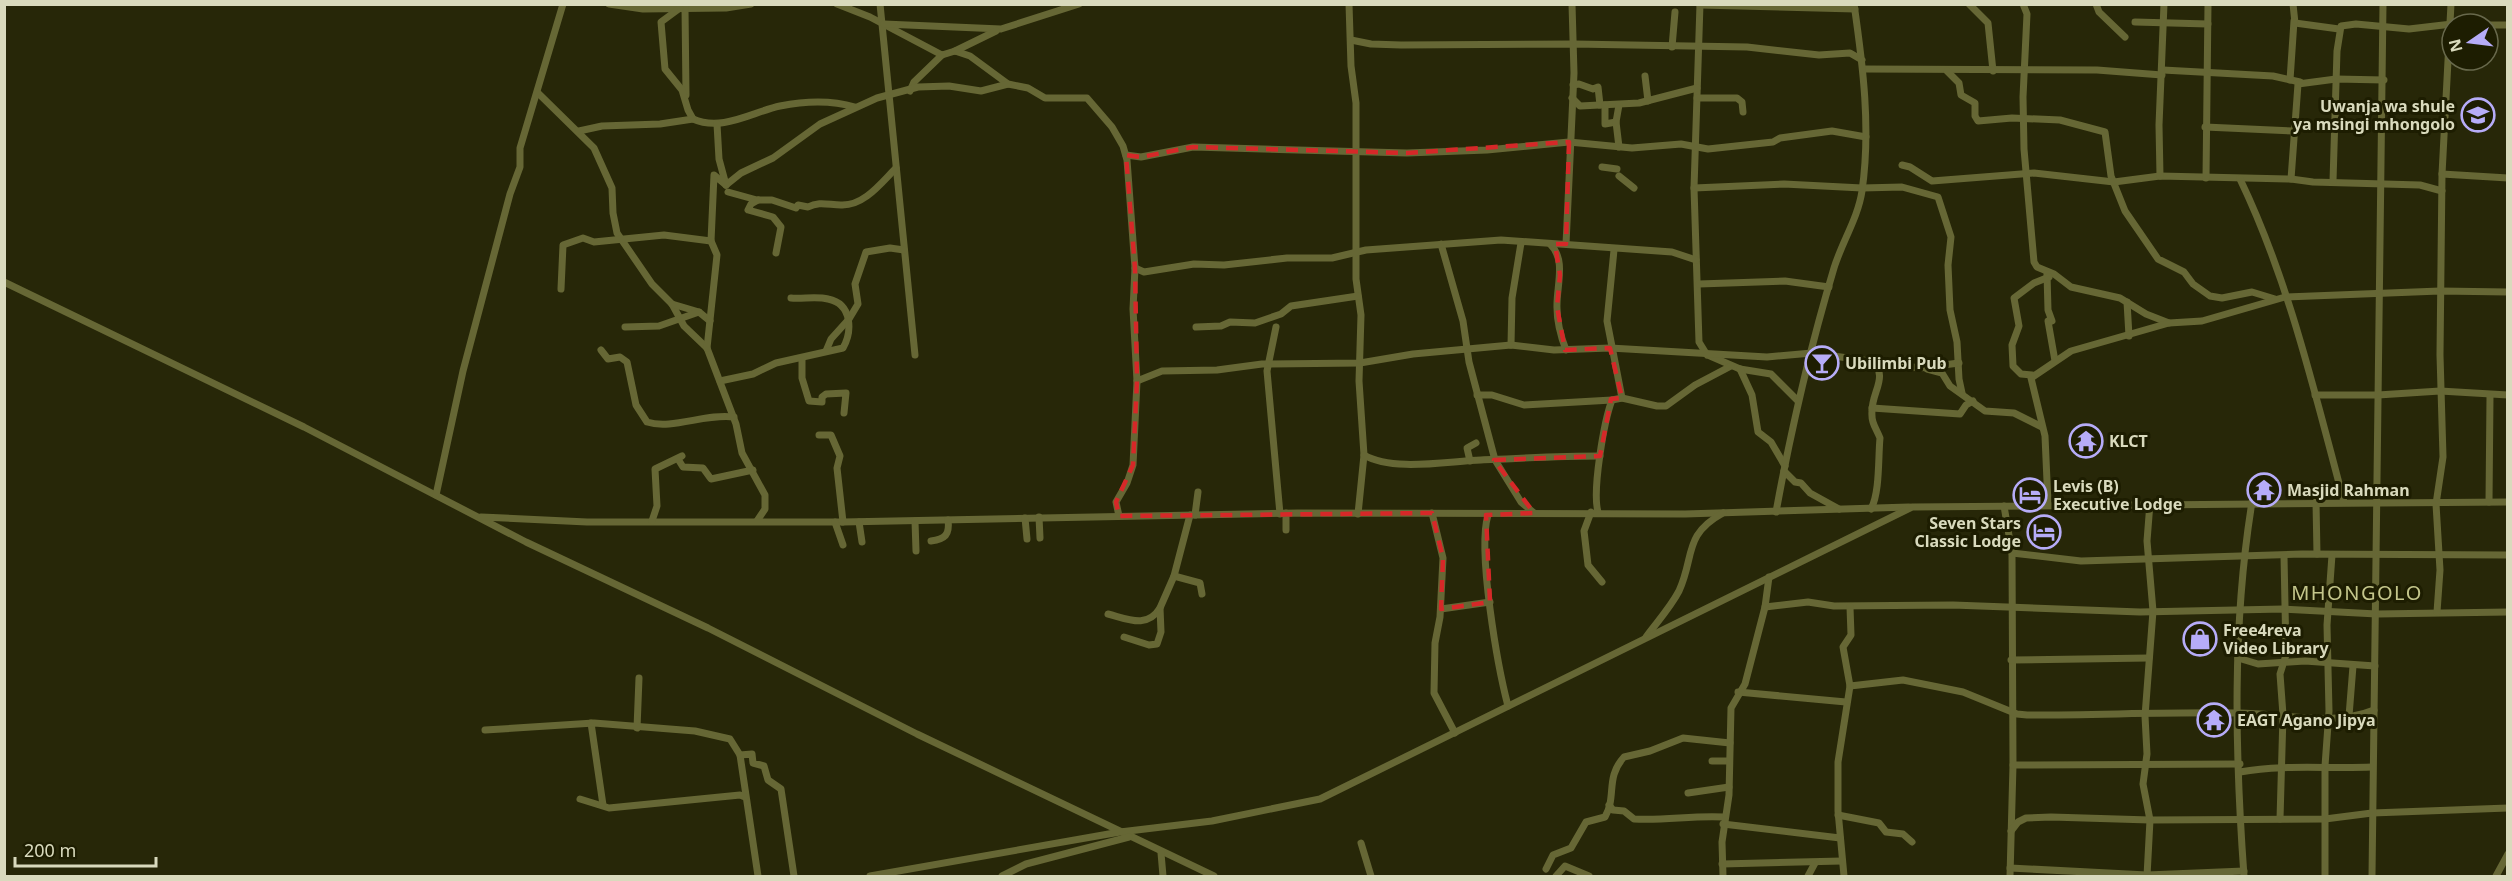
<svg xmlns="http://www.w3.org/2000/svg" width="2512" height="881" viewBox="0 0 2512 881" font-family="'Noto Sans',sans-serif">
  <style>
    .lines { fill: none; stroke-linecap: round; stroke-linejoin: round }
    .minor { stroke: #666735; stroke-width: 7 }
    .marked { fill: none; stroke: #d62828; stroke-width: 4.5; stroke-dasharray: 12 8; stroke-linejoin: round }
    .labels { text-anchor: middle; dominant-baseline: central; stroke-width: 6; stroke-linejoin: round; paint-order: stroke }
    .poi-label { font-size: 16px; font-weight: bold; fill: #d9dabd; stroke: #1d1d01; text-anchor: start }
    .quarter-label { font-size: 20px; letter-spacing: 1.5px; fill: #c4c68b; stroke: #1d1d01 }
  </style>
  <rect width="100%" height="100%" fill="#272708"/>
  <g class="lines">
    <g class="minor">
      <path d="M609,4L643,9L726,8L751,4"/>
      <path d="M837,4L870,17L942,55L955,51L970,56L1008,84L1028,88L1045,98H1087L1112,127L1123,146L1127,160L1135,268L1133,309L1137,381L1133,465L1127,483L1116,502L1119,516"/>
      <path d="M880,4L915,355"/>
      <path d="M1349,4L1351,66L1356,103V279L1361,315L1359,381L1364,455L1358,514"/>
      <path d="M1700,4L1694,188L1699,342L1707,355"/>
      <path d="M1969,4L1988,23L1993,71"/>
      <path d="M2023,4L2027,14L2023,97L2024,149L2034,262L2037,267L2054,274L2071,287L2120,298L2146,314L2169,323"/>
      <path d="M2096,4L2099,12L2125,37"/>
      <path d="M2293,4L2295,23L2339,29"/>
      <path d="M1700,5L1855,9"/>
      <path d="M685,7L686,95"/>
      <path d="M680,8L661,22L665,69L682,90L688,110L693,119C722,132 752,112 780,106C805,101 831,100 855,107"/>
      <path d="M2135,22L2208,24"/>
      <path d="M884,24L1001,29L1079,4"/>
      <path d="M2488,25H2508"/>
      <path d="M1351,40L1371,44L1401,45L1574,44L1747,47L1819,55L1850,53L1862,60"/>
      <path d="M1672,47L1675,12"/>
      <path d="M955,51L996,31"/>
      <path d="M1863,69L2097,70L2162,75"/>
      <path d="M2163,70L2273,76L2300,82"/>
      <path d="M1947,71L1959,83L1961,95L1975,103V116L1978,121L2012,118L2060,120L2105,132L2111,176L2125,211L2158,259L2184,272L2193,284L2210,296L2222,298L2252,292L2275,299"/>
      <path d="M1645,76L1648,101"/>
      <path d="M2290,80L2294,21"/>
      <path d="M1573,85L1579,84L1593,89L1598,87L1600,105"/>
      <path d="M910,91L914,82L942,55"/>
      <path d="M538,93L594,148L612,188L613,213L617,233L652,284L672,304L684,326L707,348L736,424L742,453L765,495V509L757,521"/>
      <path d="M1572,98L1580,106L1639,103L1697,88"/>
      <path d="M1697,98H1737L1742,102L1743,112"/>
      <path d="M1605,105V124L1616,122"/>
      <path d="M1619,105L1616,122L1619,147"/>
      <path d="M717,124L719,159L726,185"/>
      <path d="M2205,127L2294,131"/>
      <path d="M579,131L602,126L660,124L693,119"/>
      <path d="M1126,155L1141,157L1193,147L1407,153L1487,150L1569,142L1632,148L1681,144L1708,149L1773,142L1780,138L1832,131L1866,137"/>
      <path d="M1902,165L1910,167L1932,181L2034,173L2114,182L2160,176L2291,179L2313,182L2420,185L2442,191"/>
      <path d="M1602,167L1617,169"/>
      <path d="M2442,174L2508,178"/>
      <path d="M1619,176L1634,188"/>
      <path d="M2160,176L2159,125L2164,4"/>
      <path d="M2206,178L2208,4"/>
      <path d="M2240,179C2289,281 2315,394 2344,502"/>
      <path d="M2291,179L2298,84L2336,79L2384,80"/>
      <path d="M2333,181L2337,51L2341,26L2356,24L2409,29L2452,24"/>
      <path d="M726,185L741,173L773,158L820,124L877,98L918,87L949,86L981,91L1008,84"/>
      <path d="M1694,188L1784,184L1862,188L1902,187L1938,197L1951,237L1948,265L1950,310L1957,342L1959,379L1962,393"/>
      <path d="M728,192L757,200H772L796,208L798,205L808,207C819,201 829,205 841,205C864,206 881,183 896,168"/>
      <path d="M758,200L751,204L748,210L773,217L781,227L776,253"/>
      <path d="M1441,244L1463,321L1469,362L1495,460L1521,502L1534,513"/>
      <path d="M1550,244C1567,260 1556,287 1557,308C1557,322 1561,337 1566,350"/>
      <path d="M1566,244L1574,73L1572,4"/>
      <path d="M1614,250L1607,321L1622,398"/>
      <path d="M1135,268L1144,272L1194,264L1224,265L1287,258H1332L1366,250L1501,240L1672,252L1696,260"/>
      <path d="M2047,274L2048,310L2052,321H2048L2055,361"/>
      <path d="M4,282L304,427L526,542L708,628L917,734L1214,876"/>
      <path d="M1699,284L1785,281L1829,287"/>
      <path d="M561,289L563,245L583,238L594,242L664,235L711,241"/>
      <path d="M2127,302L2129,336"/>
      <path d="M672,304L699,312L710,321"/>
      <path d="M625,327L659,326L699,312"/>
      <path d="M1196,327L1221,326L1230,322L1255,323L1281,314L1291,306L1358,296"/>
      <path d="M1276,327L1267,371L1280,514"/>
      <path d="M1511,345L1512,298L1521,243"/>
      <path d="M707,348L717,255L711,241L714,175L726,185"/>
      <path d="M601,350L608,359L620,357L627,362L636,405L647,422C672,430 706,413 734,417"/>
      <path d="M826,351L831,339L849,319L858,304L855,284L866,252L890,248L904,250"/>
      <path d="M1710,356L1740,369L1771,374L1798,401"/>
      <path d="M802,358V378L809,401L822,402V397L826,394L846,393L844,413"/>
      <path d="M1740,369L1752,395L1758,432L1771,442L1785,466"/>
      <path d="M1927,369L1942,373L1950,386L1985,411L2014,413L2042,427"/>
      <path d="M2032,375L2021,374L2013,366L2012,345L2019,326L2014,298L2034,283L2049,277"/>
      <path d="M720,381L753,374L776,363L843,348C852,332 853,304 828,299C817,296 803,299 791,298"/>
      <path d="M1137,381L1162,371L1217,370L1262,364L1360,363L1413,354L1511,345L1554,350L1610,348L1767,357L1812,353L1920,368L1959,363"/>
      <path d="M1477,395H1492L1524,405L1612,400"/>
      <path d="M2315,395H2378L2440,391L2508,395"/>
      <path d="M1872,408L1960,414L1966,405L1973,401"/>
      <path d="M819,435H831L840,456L837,468L843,522"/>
      <path d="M1364,455C1393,472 1448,461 1481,460C1521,458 1560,456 1600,456"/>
      <path d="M678,459L683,467L703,468L711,479L753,470"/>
      <path d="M1470,461L1467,448L1476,443"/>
      <path d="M1784,471L1795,482L1801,483L1810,493L1839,509"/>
      <path d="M436,495L463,371L510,194L520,167V148L563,4"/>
      <path d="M2316,502L2317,554"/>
      <path d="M2489,502L2490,396"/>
      <path d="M2048,504L2045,436L2031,378L2071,351L2169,323L2202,321L2285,297L2440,291L2508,292"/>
      <path d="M2004,506L2012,553L2013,765L2010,876"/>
      <path d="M1871,509C1880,492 1878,459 1880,438C1876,428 1871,423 1872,411C1872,391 1889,377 1872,360"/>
      <path d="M1591,512L1584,531L1588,565L1602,582"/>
      <path d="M1598,512C1592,491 1604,421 1612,400L1622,398L1657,406H1666L1695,385L1731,366"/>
      <path d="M1776,512C1791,430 1810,348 1834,268C1842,242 1858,218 1862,191C1871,129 1863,66 1854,4"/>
      <path d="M1286,513V530"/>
      <path d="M1432,513L1443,558L1440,617L1435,643L1434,693L1455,733"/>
      <path d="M1195,515L1198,492"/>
      <path d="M1488,515C1477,551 1498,668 1508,706"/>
      <path d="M481,517L587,522H843L1298,513L1685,514L1909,507"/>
      <path d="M1039,517L1040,538"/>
      <path d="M1025,518L1027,539"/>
      <path d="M652,521L657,506L655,469L682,456"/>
      <path d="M915,521L916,551"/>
      <path d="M835,522L843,545"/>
      <path d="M859,522L862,542"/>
      <path d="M931,541C945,539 950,535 948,520"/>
      <path d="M2012,553L2081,561L2302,554L2508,555"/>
      <path d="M1174,576L1200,583L1202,594"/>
      <path d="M1765,607L1808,602L1834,606L1953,605L2140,612L2283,609L2377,614L2508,612"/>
      <path d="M1441,609L1490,602"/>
      <path d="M2437,612L2440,570L2436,504L2443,457L2440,355L2442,174L2451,4"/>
      <path d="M1108,614C1128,619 1147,629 1160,608"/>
      <path d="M1124,637L1149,645L1157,644L1161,632L1160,608L1174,576L1190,515"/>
      <path d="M1646,637C1657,622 1670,608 1679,591C1695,556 1683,535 1723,513"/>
      <path d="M2238,658L2258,664L2305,661L2375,666"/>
      <path d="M2011,660L2149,658"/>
      <path d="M1850,686L1903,680L1963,692L2017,714L2027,715C2098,715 2168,712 2238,713C2282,713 2332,727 2374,710"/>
      <path d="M1738,692L1846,702"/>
      <path d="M2349,716L2353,666"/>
      <path d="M591,723L603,805"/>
      <path d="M637,728L639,678"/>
      <path d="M485,730L594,723L695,731L730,739L740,755L758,876"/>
      <path d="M740,755L752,754L753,763L764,766L768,780L781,789L794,876"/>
      <path d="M1712,761H1729"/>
      <path d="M2013,765L2240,764"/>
      <path d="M2240,772C2284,764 2327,769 2372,767"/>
      <path d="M1688,793L1729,787"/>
      <path d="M580,799L609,808L740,795L745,797"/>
      <path d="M1609,805L1613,810L1624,811L1634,819C1664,821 1694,815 1724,817"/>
      <path d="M1838,815L1879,823L1886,832L1903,834L1912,842"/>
      <path d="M2280,819L2283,715L2280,674L2286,655L2284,556"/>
      <path d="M1723,824L1840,838"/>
      <path d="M2011,831L2018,822L2026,818L2051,817L2150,820L2325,819L2372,813L2508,808"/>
      <path d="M1361,843L1371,876"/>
      <path d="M1161,853L1163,876"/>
      <path d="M1722,864L1842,861"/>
      <path d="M2010,868L2147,875L2244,871"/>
      <path d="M1546,869L1553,855L1571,848L1586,822L1605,817C1617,796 1605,778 1624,757L1650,751L1683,738L1730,743"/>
      <path d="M870,876L1120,832L1212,821L1320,799L1912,507L2508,502"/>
      <path d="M1002,876L1026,864L1129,837"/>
      <path d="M1556,876L1565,866L1589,876"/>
      <path d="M1723,876L1722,842L1729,795L1731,708L1745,684L1765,607L1769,577"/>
      <path d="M1808,876L1815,863"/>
      <path d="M1844,876L1838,811V762L1850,686L1843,647L1851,635L1850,607"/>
      <path d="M2147,876L2150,820L2143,784L2147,754L2145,716L2153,611L2147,541L2150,503"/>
      <path d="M2244,876C2235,752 2232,625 2252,502"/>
      <path d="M2325,876V766L2329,711L2327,625L2332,555"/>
      <path d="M2372,876L2383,4"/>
      <path d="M2496,876L2508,854"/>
    </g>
  </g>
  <path class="marked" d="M1569,142L1566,244H1555L1560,275L1557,307L1565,350L1610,348L1622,398L1611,399L1600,456L1494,460L1534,513L1486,515L1490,602L1441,609L1443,558L1432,513L1119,516L1116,502L1133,465L1137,381L1135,268L1126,155L1141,157L1193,147L1407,153Z"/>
  <defs>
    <g id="school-ring" transform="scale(1.725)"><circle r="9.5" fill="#1d1d01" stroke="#b6acf8" stroke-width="1.5"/><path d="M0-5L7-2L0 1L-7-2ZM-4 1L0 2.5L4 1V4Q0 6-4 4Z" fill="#b6acf8"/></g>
    <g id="bar-ring" transform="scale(1.725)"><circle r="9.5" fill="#1d1d01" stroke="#b6acf8" stroke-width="1.5"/><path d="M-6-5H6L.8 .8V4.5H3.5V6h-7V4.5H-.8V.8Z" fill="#b6acf8"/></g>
    <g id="temple-ring" transform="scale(1.725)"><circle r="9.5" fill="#1d1d01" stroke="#b6acf8" stroke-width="1.5"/><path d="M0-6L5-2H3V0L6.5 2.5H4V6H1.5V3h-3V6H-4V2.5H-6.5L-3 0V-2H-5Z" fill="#b6acf8"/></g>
    <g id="hotel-ring" transform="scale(1.725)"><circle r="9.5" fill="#1d1d01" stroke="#b6acf8" stroke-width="1.5"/><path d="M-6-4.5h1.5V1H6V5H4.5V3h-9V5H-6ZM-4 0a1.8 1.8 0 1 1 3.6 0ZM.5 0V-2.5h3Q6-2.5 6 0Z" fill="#b6acf8"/></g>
    <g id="shop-ring" transform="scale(1.725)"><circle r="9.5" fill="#1d1d01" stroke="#b6acf8" stroke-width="1.5"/><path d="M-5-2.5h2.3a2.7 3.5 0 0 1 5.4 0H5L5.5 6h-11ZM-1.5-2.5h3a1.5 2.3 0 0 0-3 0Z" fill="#b6acf8"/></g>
  </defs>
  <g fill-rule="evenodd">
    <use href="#school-ring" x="2478" y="115"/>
    <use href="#bar-ring" x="1822" y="363"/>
    <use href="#temple-ring" x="2086" y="441"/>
    <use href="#temple-ring" x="2264" y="490"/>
    <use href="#hotel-ring" x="2030" y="495"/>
    <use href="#hotel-ring" x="2044" y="532"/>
    <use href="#shop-ring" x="2200" y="639"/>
    <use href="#temple-ring" x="2214" y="720"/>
  </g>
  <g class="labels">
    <g class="poi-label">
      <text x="2455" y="106" text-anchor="end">Uwanja wa shule<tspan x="2455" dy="18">ya msingi mhongolo</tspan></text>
      <text x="1845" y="363">Ubilimbi Pub</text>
      <text x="2109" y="441">KLCT</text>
      <text x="2053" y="486">Levis (B)<tspan x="2053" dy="18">Executive Lodge</tspan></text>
      <text x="2287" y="490">Masjid Rahman</text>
      <text x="2021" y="523" text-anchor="end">Seven Stars<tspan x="2021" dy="18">Classic Lodge</tspan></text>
      <text x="2223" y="630">Free4reva<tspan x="2223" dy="18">Video Library</tspan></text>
      <text x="2237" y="720">EAGT Agano Jipya</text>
    </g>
    <g class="quarter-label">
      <text x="2357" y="592">MHONGOLO</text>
    </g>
  </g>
  <rect width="2512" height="881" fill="none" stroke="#d9dabd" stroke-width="12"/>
  <g transform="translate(2470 42) rotate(256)"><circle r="28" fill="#1d1d01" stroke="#68694c" stroke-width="1.5"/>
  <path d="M0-4.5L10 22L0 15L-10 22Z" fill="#b6acf8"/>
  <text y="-9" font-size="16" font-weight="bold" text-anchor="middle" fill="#d9dabd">N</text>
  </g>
  <path d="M15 857v9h141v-9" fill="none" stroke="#d9dabd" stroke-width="3"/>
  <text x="24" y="857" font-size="18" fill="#d9dabd" stroke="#1d1d01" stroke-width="4.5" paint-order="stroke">200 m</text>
</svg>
